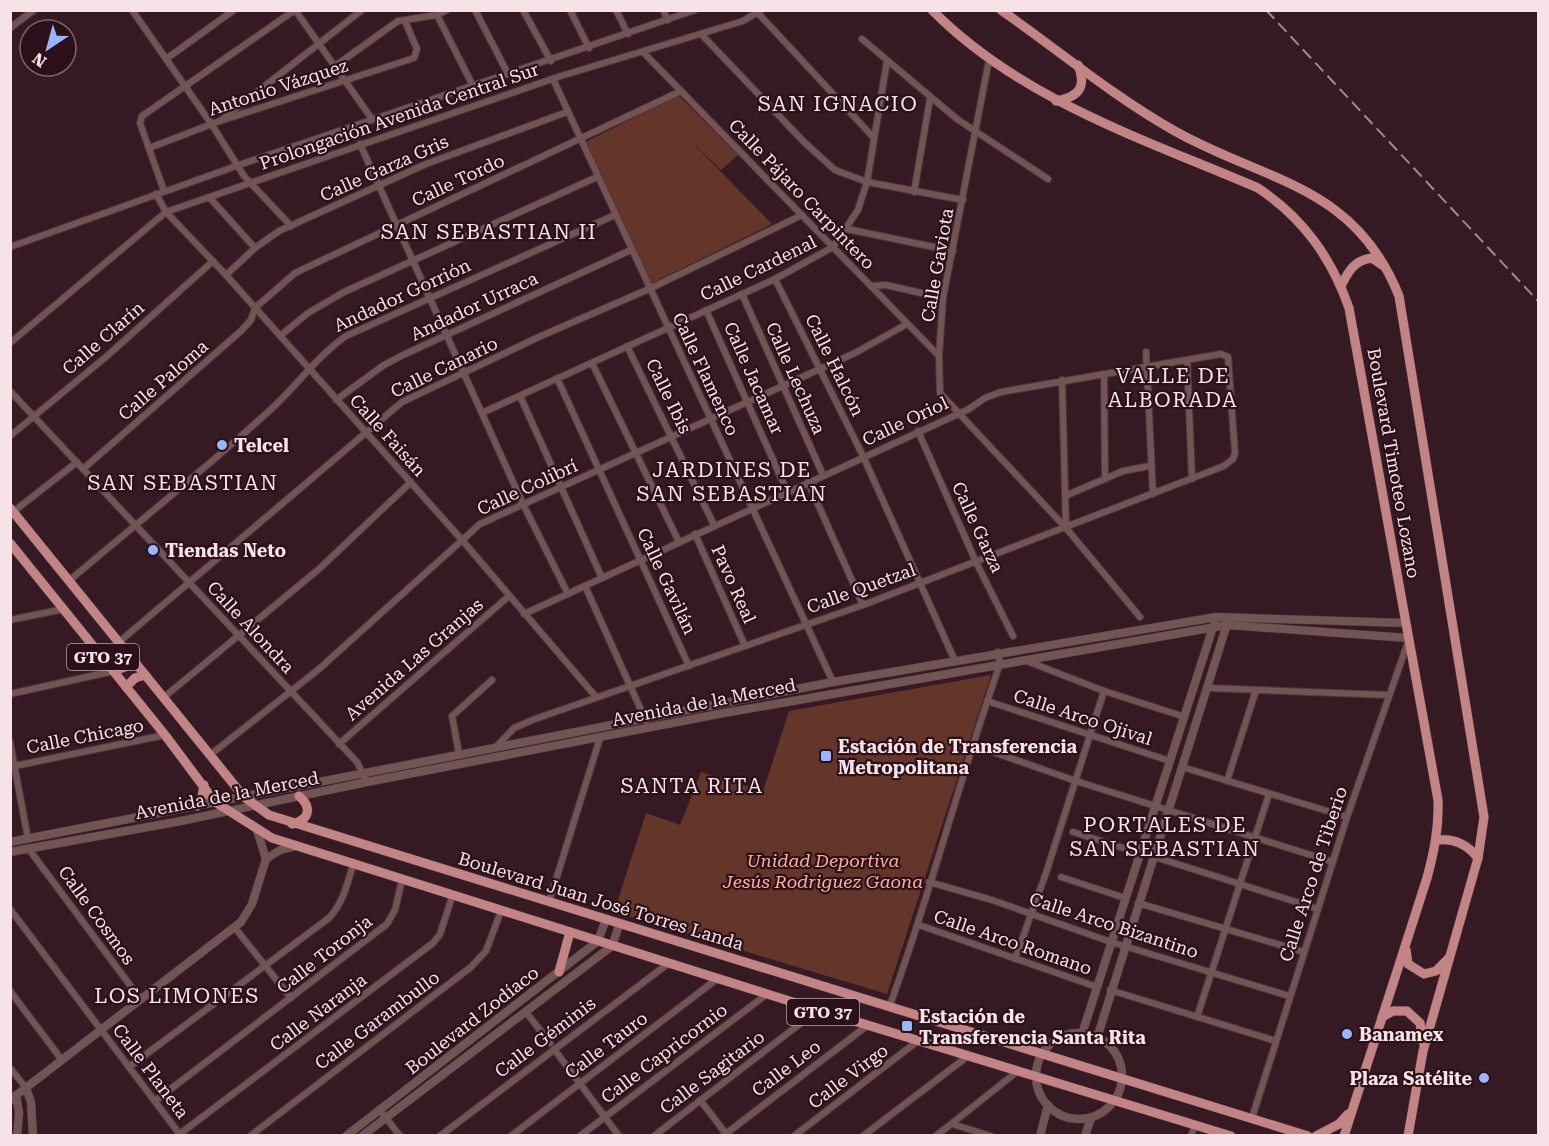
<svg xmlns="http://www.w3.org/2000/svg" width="1549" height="1146" viewBox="0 0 1549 1146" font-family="'Roboto Serif',serif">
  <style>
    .green { fill: #643629 }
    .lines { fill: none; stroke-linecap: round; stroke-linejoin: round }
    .minor-casing { stroke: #50363e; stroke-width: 8 }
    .tertiary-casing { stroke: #50363e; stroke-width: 9 }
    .primary-casing { stroke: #50363e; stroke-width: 10 }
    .minor { stroke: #735455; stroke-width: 6 }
    .tertiary { stroke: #735455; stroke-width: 8 }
    .primary { stroke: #c28485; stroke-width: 9 }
    .rail { stroke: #9f888e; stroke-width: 2; stroke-dasharray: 12 6; stroke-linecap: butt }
    .poi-dot { fill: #98b5fd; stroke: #2b101a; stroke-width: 2 }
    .labels { text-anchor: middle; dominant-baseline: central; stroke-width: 4.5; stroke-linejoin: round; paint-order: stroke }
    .shield { fill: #2b101a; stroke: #b9a3aa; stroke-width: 1.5 }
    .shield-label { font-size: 16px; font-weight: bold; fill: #f6e2e7 }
    .street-label { font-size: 18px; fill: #f6e2e7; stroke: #2b101a }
    .poi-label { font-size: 18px; font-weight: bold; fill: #f6e2e7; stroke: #2b101a; text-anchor: start }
    .park-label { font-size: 18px; font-style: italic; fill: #feb09a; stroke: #2b101a }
    .quarter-label { font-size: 21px; letter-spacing: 1.5px; fill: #f6e2e7; stroke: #2b101a }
  </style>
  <rect width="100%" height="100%" fill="#351a23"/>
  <g class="green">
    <path d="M678,95L738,155L721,170L684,134L772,224L650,284L586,142Z"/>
    <path d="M991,675L887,994L614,912L646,813L680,825L701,772L763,791L789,711Z"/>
  </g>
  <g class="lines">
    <g class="minor-casing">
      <g id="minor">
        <path d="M132,10L212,125L244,176L291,226"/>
        <path d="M475,10L508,74"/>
        <path d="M523,10L551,61"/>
        <path d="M570,10L589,48"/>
        <path d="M616,10L628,34"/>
        <path d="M663,10L668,20"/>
        <path d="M757,12L873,137"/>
        <path d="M437,15L473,86"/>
        <path d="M10,28L34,10"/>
        <path d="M701,34L804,142L835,170L867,182L963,200"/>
        <path d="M862,39L957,119L1048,179"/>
        <path d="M644,53L939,356"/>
        <path d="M166,59L234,10"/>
        <path d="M989,60L943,298L939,356L940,393L1066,528L1140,617"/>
        <path d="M335,66L398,21L437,15L447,10"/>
        <path d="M553,79L833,682"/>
        <path d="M220,121L362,10"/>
        <path d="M360,144L523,504L568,594"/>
        <path d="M149,148L220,121L414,58L417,49L405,21"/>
        <path d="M164,191L140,123L142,116L295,10L372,119"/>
        <path d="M914,192L930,99"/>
        <path d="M156,194L166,212L226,275L462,540L596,697"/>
        <path d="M210,198L255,248"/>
        <path d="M847,229L953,251"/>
        <path d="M10,247L239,165L695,10"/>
        <path d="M226,275L255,248L279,231L426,164L567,112"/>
        <path d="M775,279L863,456L955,661"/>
        <path d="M871,286L886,285L943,298"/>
        <path d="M742,294L823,475"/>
        <path d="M706,310L787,491"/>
        <path d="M280,336L308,313L344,292L597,177"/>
        <path d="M10,343L166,212L561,76L743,21L761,10"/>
        <path d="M627,346L714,525"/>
        <path d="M1146,352L1153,494"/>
        <path d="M1187,360L1192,479"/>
        <path d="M592,363L679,542"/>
        <path d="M1104,374L1105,479"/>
        <path d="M557,378L689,666"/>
        <path d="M1062,380L1066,528"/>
        <path d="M10,391L357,762L367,782"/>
        <path d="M520,396L602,578"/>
        <path d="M336,400L384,365L403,355L631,250"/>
        <path d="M484,412L775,279L833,247L858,210L867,182L887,61"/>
        <path d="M918,431L976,562L1013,636"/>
        <path d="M10,436L107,356L213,261"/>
        <path d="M83,469L241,331L251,320L255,308L295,273L681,91"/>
        <path d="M808,482L863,605"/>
        <path d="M1065,496L1123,471L1150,466"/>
        <path d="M13,512L77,462"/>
        <path d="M695,534L745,646"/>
        <path d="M70,580C136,524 204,470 268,412C295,388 316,357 346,336L615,215"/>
        <path d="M585,586L646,721"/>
        <path d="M10,620L64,609"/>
        <path d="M119,642L402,402L541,336L649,289L802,215"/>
        <path d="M1024,660L1104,691L1185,717"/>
        <path d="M1208,688L1389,695"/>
        <path d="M10,694L114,671"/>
        <path d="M163,698L319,569L411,482"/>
        <path d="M987,701L1170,761"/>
        <path d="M10,742L28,839"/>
        <path d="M339,744L509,596"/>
        <path d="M973,745L1076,781L1333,862"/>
        <path d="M495,748L514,728L535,719L863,605L1224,466L1233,459L1235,453L1228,357L1221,354L1001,392L985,398L969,409L524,614"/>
        <path d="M459,754L452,716L492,680"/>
        <path d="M210,755L319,669L480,524L855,353L907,324"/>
        <path d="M10,767L165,735"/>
        <path d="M1182,767L1347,817"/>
        <path d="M1227,781L1256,690"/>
        <path d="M1073,832L1139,853"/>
        <path d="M28,848L141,1000"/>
        <path d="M1152,856L1318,909"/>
        <path d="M1061,877L1125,898"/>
        <path d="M929,882L992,900L1111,942L1289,996"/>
        <path d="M549,902L600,738"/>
        <path d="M1138,903L1304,952"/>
        <path d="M10,909L181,1136"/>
        <path d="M919,925L1097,987"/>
        <path d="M235,928L291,998"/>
        <path d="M1015,959L1046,873L1104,691"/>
        <path d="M1110,990L1276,1041"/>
        <path d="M10,991L62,1060"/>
        <path d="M890,1005C931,893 960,776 1000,664L998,652"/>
        <path d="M526,1012L550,1043"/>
        <path d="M1197,1017L1269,794"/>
        <path d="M554,1049L619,1136"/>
        <path d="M129,1067L329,918C343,903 347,885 353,865"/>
        <path d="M10,1068L26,1088"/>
        <path d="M700,1100L727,1135"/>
        <path d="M155,1101L387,924L395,910L402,880"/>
        <path d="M379,1109L400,1136"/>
        <path d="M1252,1118L1347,817L1408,642"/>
        <path d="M952,1124L991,1136"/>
        <path d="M177,1136L433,943L440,934L453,894"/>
        <path d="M250,1136L471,967L486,951L501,911"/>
        <path d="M440,1136L669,963"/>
        <path d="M511,1136L717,979"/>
        <path d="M580,1136L767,994"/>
        <path d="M654,1136L818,1010"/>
        <path d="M723,1136L868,1025"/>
        <path d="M794,1136L919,1040"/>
        <path d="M863,1136L968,1056"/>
        <path d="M936,1136L1018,1071"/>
        <path d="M1191,1136L1195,1124"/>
      </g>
    </g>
    <g class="tertiary-casing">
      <g id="tertiary">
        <path d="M10,842L833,682L1216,617L1406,623"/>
        <path d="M10,852L181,821L367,782L724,713L1227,625L1408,638"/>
        <path d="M266,859L280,850L296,846"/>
        <circle cx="1079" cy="1076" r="43"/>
        <path d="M1082,1034L1214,624"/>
        <path d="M1097,1038L1228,621"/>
        <path d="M26,1088L31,1102L33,1136"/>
        <path d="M16,1095L19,1113L17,1136"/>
        <path d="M10,1100L241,922L252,904L266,859L257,830"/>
        <path d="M346,1136L598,941L606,919"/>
        <path d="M362,1136L612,946L620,923"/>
        <path d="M1040,1136L1048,1105"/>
        <path d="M1085,1136L1091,1118"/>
      </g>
    </g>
    <g class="primary-casing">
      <g id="primary">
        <path d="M932,10C1021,100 1144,139 1258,188C1303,218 1331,257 1349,308L1438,800C1439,828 1434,852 1427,878L1344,1136"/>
        <path d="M1001,10C1058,50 1113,96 1173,130C1264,182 1354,183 1399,296L1484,817L1478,858L1423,1051L1408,1136"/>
        <path d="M1056,101C1079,97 1087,87 1078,65"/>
        <path d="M1341,286C1348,272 1354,260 1372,258L1382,265"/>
        <path d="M10,508L244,797L269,815L1308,1136"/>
        <path d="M10,543L165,735L215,802L272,838L818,1010L1231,1136"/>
        <path d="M114,671L127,666L132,658"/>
        <path d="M126,687L135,678L145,675"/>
        <path d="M197,806L202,797L204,785"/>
        <path d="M292,824C309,820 313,808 299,796"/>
        <path d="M1437,840C1454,838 1468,845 1478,858"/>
        <path d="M1406,950L1408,964L1424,974L1436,971L1448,959"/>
        <path d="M559,972L570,932"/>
        <path d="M1382,1017L1393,1011H1407L1420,1023L1423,1042"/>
        <path d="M1316,1136L1339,1124L1348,1114"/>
      </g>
    </g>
    <use href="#minor" class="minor"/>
    <use href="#tertiary" class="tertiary"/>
    <use href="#primary" class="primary"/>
    <path class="rail" d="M1266,10L1538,301"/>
  </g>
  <g class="poi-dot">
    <circle cx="222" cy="445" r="6"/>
    <circle cx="153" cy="550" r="6"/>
    <rect x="820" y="750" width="12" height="12" rx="3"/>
    <rect x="901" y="1020" width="12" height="12" rx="3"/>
    <circle cx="1347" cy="1034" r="6"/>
    <circle cx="1484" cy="1078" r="6"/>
  </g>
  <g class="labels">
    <g class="shield">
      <rect x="67" y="644" width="72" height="26" rx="4.5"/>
      <rect x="787" y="999" width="72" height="26" rx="4.5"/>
    </g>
    <g class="shield-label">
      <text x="103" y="657">GTO 37</text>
      <text x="823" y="1012">GTO 37</text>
    </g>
    <g class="street-label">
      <text transform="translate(278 87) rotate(-18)">Antonio Vázquez</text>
      <text transform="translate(399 116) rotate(-19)">Prolongación Avenida Central Sur</text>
      <text transform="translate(384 168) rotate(-24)">Calle Garza Gris</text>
      <text transform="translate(458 180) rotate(-25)">Calle Tordo</text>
      <text transform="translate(802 194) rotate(46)">Calle Pájaro Carpintero</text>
      <text transform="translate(937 265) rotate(-80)">Calle Gaviota</text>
      <text transform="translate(758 268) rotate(-26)">Calle Cardenal</text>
      <text transform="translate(402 295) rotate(-25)">Andador Gorrión</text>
      <text transform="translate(474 306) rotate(-25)">Andador Urraca</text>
      <text transform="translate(103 338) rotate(-41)">Calle Clarín</text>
      <text transform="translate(835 365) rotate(64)">Calle Halcón</text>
      <text transform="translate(444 367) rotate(-26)">Calle Canario</text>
      <text transform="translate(706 374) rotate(65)">Calle Flamenco</text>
      <text transform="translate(754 378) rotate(66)">Calle Jacamar</text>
      <text transform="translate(796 378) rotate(66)">Calle Lechuza</text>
      <text transform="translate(163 380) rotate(-41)">Calle Paloma</text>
      <text transform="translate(669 396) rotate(64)">Calle Ibis</text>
      <text transform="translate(905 421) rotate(-25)">Calle Oriol</text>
      <text transform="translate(388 435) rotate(48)">Calle Faisán</text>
      <text transform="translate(1394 463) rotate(80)">Boulevard Timoteo Lozano</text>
      <text transform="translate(527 487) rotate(-25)">Calle Colibrí</text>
      <text transform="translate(978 527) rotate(65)">Calle Garza</text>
      <text transform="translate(667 581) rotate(65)">Calle Gavilán</text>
      <text transform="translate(734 584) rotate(66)">Pavo Real</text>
      <text transform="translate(861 588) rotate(-20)">Calle Quetzal</text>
      <text transform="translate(251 627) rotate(47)">Calle Alondra</text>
      <text transform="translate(414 659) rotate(-41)">Avenida Las Granjas</text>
      <text transform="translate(704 702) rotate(-11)">Avenida de la Merced</text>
      <text transform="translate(1083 717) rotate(18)">Calle Arco Ojival</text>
      <text transform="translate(85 736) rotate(-11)">Calle Chicago</text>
      <text transform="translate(227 795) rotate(-11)">Avenida de la Merced</text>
      <text transform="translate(1313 874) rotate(-72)">Calle Arco de Tiberio</text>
      <text transform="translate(601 901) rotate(17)">Boulevard Juan José Torres Landa</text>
      <text transform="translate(97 915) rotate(54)">Calle Cosmos</text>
      <text transform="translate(1114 925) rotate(18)">Calle Arco Bizantino</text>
      <text transform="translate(1013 942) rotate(19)">Calle Arco Romano</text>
      <text transform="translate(324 954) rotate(-38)">Calle Toronja</text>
      <text transform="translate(318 1012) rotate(-37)">Calle Naranja</text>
      <text transform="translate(377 1020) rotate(-37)">Calle Garambullo</text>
      <text transform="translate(472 1020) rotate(-38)">Boulevard Zodíaco</text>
      <text transform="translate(545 1037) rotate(-37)">Calle Géminis</text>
      <text transform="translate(606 1045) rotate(-37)">Calle Tauro</text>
      <text transform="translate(664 1053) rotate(-37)">Calle Capricornio</text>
      <text transform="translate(786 1068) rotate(-37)">Calle Leo</text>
      <text transform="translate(151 1071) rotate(53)">Calle Planeta</text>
      <text transform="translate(712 1072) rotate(-37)">Calle Sagitario</text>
      <text transform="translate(848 1076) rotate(-37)">Calle Virgo</text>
    </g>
    <g class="poi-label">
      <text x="234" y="445">Telcel</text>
      <text x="165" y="550">Tiendas Neto</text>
      <text x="838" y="746">Estación de Transferencia<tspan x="838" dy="21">Metropolitana</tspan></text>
      <text x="919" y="1016">Estación de<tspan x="919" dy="21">Transferencia Santa Rita</tspan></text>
      <text x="1359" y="1034">Banamex</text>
      <text x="1472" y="1078" text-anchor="end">Plaza Satélite</text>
    </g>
    <g class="park-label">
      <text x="823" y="860">Unidad Deportiva<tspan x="823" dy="21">Jesús Rodriguez Gaona</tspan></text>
    </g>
    <g class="quarter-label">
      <text x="838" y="104">SAN IGNACIO</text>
      <text x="489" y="232">SAN SEBASTIAN II</text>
      <text x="1173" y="376">VALLE DE<tspan x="1173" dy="24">ALBORADA</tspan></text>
      <text x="732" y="470">JARDINES DE<tspan x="732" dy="24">SAN SEBASTIAN</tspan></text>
      <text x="183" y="483">SAN SEBASTIAN</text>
      <text x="692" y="786">SANTA RITA</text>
      <text x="1165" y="825">PORTALES DE<tspan x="1165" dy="24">SAN SEBASTIAN</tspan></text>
      <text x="177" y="996">LOS LIMONES</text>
    </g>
  </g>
  <rect width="1549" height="1146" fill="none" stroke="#f6e2e7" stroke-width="24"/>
  <g transform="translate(48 48) rotate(216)"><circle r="28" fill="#2b101a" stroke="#7c646c" stroke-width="1.5"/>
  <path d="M0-4.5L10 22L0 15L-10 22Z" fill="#98b5fd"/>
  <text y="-9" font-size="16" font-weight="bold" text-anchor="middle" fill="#f6e2e7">N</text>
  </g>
</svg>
